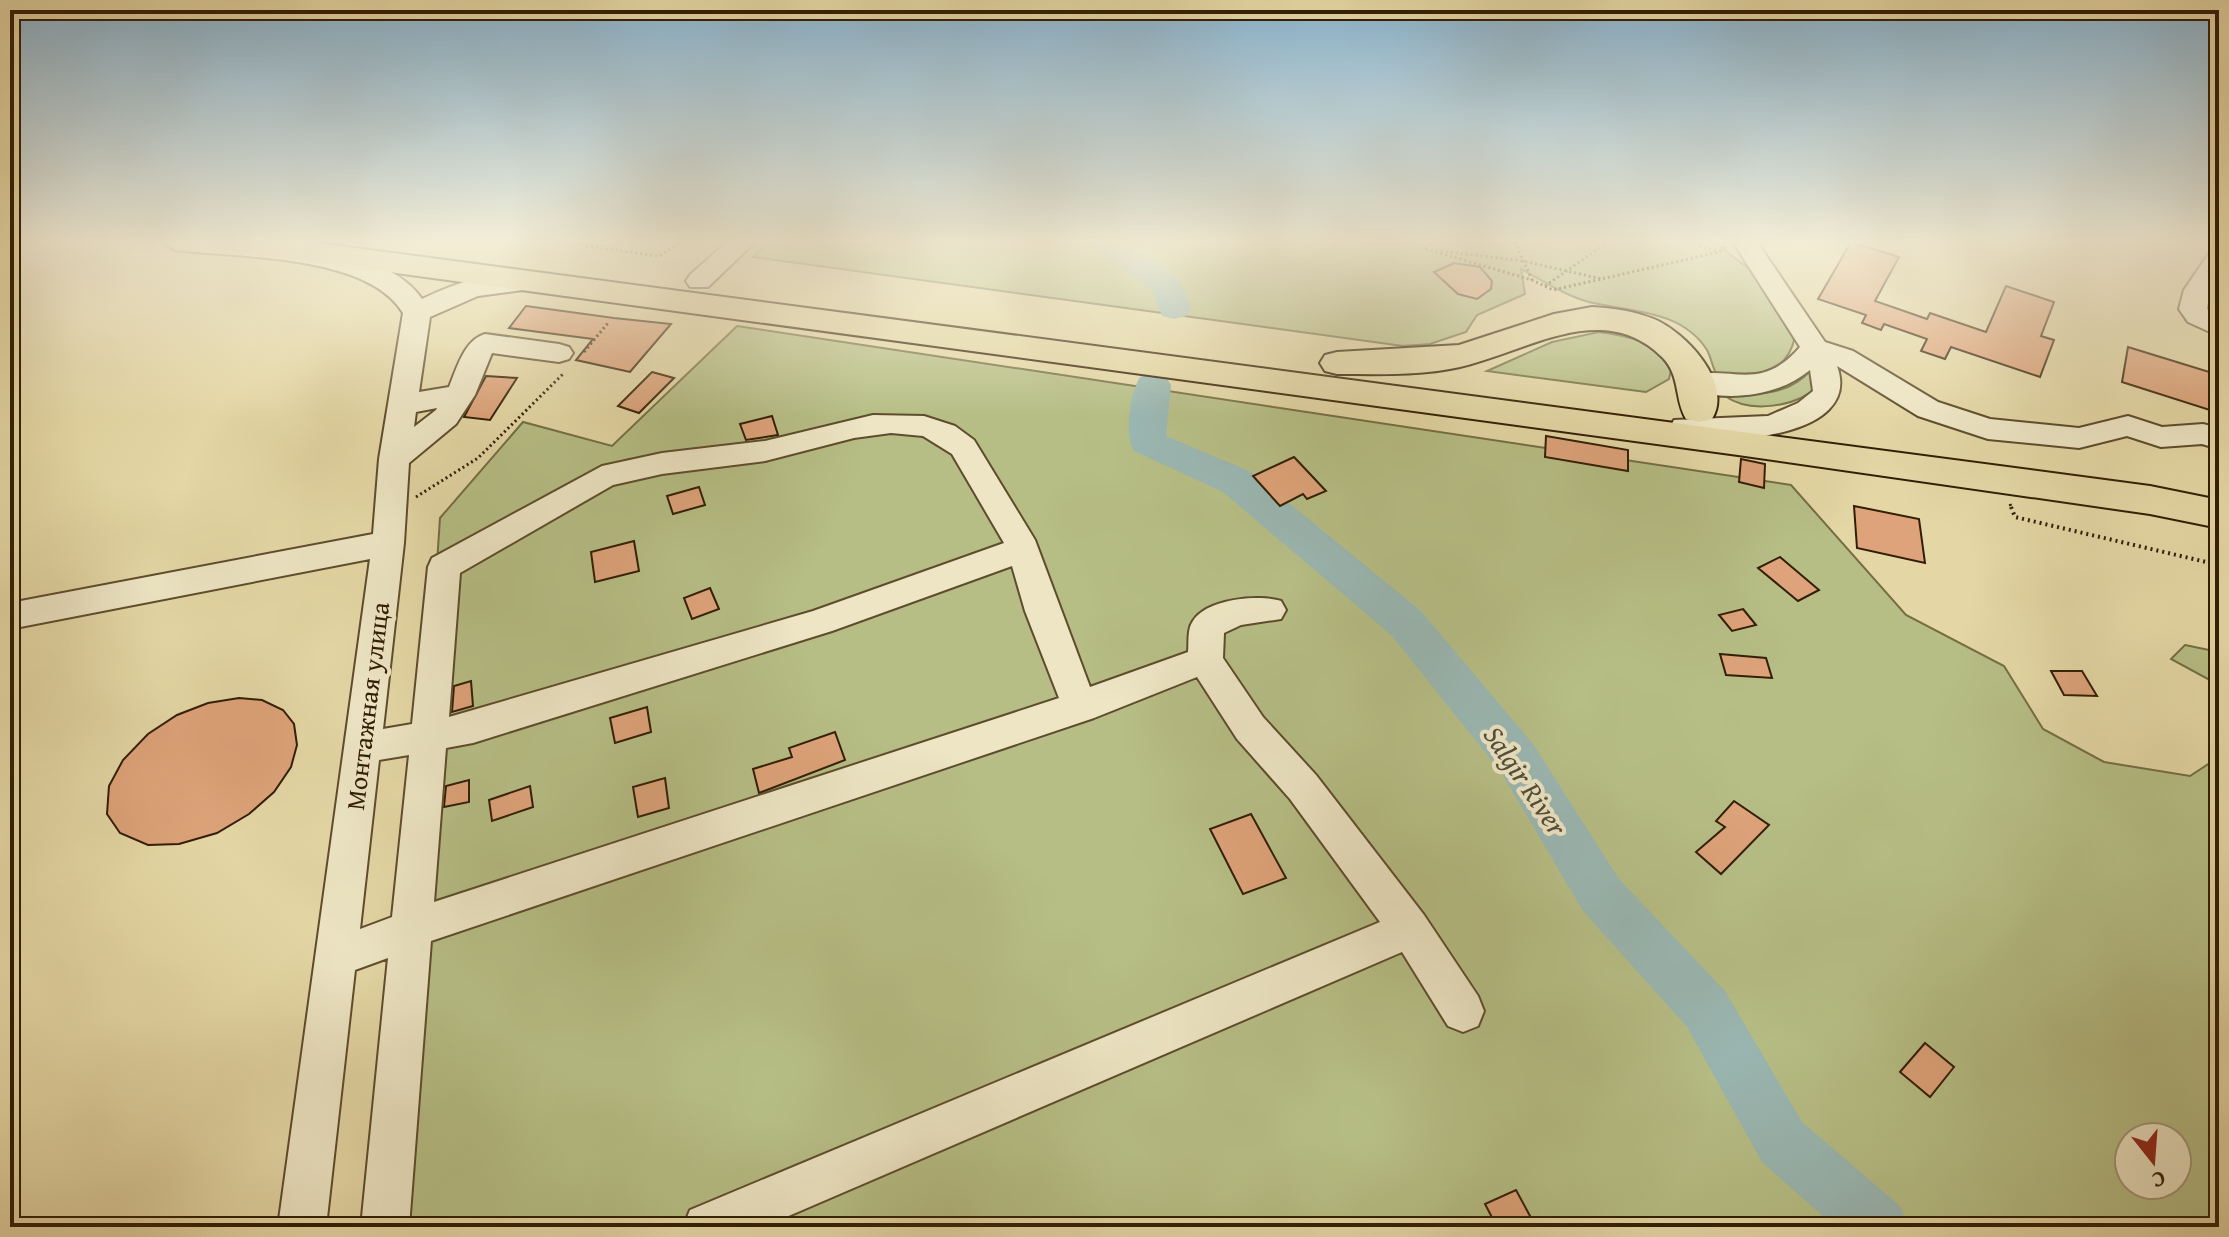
<svg xmlns="http://www.w3.org/2000/svg" width="2229" height="1237" viewBox="0 0 2229 1237" font-family="'Gentium Book Plus',serif">
  <style>
    .green { fill: #b6be85; stroke: #746e44; stroke-width: 2; fill-rule: evenodd }
    .lines { fill: none; stroke-linecap: round; stroke-linejoin: round }
    .river { fill: #9ab7b2; fill-rule: evenodd }
    .building { fill: #dea37a; stroke: #321e04; stroke-width: 2 }
    .minor-casing { stroke: #5e4c2c; stroke-width: 4 }
    .major-casing { stroke: #321e04; stroke-width: 4 }
    .path-far1 { stroke: #321e04; stroke-width: 3; stroke-dasharray: 2 3; stroke-linecap: butt }
    .path { stroke: #321e04; stroke-width: 4; stroke-dasharray: 2 4; stroke-linecap: butt }
    .minor { fill: #ede5c4; fill-rule: evenodd }
    .major { fill: #e4d7a5; fill-rule: evenodd }
    .labels { text-anchor: middle; dominant-baseline: central; stroke-width: 8; stroke-linejoin: round; paint-order: stroke }
    .street-label { font-size: 26px; fill: #321e04; stroke: #ede5c4 }
    .water-label { font-size: 28px; font-style: italic; fill: #514c38; stroke: #ede5c4 }
  </style>
  <rect width="100%" height="100%" fill="#e4d7a5"/>
  <filter id="stains"><feTurbulence type="fractalNoise" baseFrequency=".0025" numOctaves="4"/><feColorMatrix values="0 0 0 0 .2 0 0 0 0 .09 0 0 0 0 .02 0 0 0 .5 -.17"/></filter>
  <radialGradient id="worn" r=".72"><stop offset=".6" stop-color="#630" stop-opacity="0"/><stop offset="1" stop-color="#630" stop-opacity=".3"/></radialGradient>
  <g class="green">
    <path d="M769,242H1714L1753,272L1795,336C1788,375 1750,382 1716,373C1712,366 1711,357 1707,350C1681,309 1629,312 1589,302C1566,296 1542,280 1521,269L1525,294L1477,315L1466,332L1430,344L1403,346L753,257Z"/>
    <path d="M737,326L1791,485L1906,615L2004,666L2043,729L2104,762L2190,776L2219,757V1227H393L440,518L523,422L612,446ZM2129,1137H2177V1185H2129Z"/>
    <path d="M1599,332C1629,336 1656,341 1671,370L1669,379L1646,392L1487,371L1552,342Z"/>
    <path d="M1811,370L1818,386C1797,407 1750,414 1725,396C1757,392 1786,398 1811,370Z"/>
    <path d="M2185,645L2219,652V694L2208,679L2171,659Z"/>
  </g>
  <g class="lines">
    <g class="river">
      <path d="M1084,242H1123L1179,278L1191,309L1186,316L1174,319L1162,316L1152,290Z"/>
      <path d="M1153,373L1166,377L1171,385L1166,436L1251,472L1421,611L1533,744L1619,879L1725,991L1802,1122L1900,1206L1908,1227H1835L1762,1162L1687,1027L1583,911L1501,772L1391,635L1223,492L1134,451C1124,435 1130,393 1140,377Z"/>
    </g>
  </g>
  <g class="building">
    <path d="M1851,242L1899,257L1875,301L1927,319L1930,313L1986,332L2006,286L2054,302L2041,336L2054,340L2040,377L1951,347L1945,359L1921,351L1927,339L1884,324L1881,330L1862,323L1866,315L1818,299Z"/>
    <path d="M1454,263L1480,267L1492,281L1491,289L1477,299L1458,294L1434,272Z"/>
    <path d="M526,306L614,318L671,324L630,372L576,360L593,339L509,328Z"/>
    <path d="M2128,347L2219,375V413L2122,382Z"/>
    <path d="M652,372L674,378L639,413L618,406Z"/>
    <path d="M486,376L517,378L490,420L464,417Z"/>
    <path d="M772,416L778,435L746,440L740,424Z"/>
    <path d="M1546,436L1628,450V471L1545,457Z"/>
    <path d="M1294,457L1326,491L1307,499L1303,494L1280,506L1253,476Z"/>
    <path d="M1741,459L1765,464L1764,488L1739,482Z"/>
    <path d="M699,487L705,505L673,514L667,496Z"/>
    <path d="M1854,506L1919,519L1925,563L1857,548Z"/>
    <path d="M634,541L639,571L595,582L591,552Z"/>
    <path d="M1780,557L1819,590L1798,601L1758,568Z"/>
    <path d="M710,588L719,609L692,619L684,598Z"/>
    <path d="M1743,609L1756,625L1732,631L1719,615Z"/>
    <path d="M1720,654L1766,658L1772,678L1726,675Z"/>
    <path d="M2051,671H2082L2097,696L2064,695Z"/>
    <path d="M471,681L473,706L452,712L454,686Z"/>
    <path d="M239,698L262,700L283,710L294,724L297,745L291,767L274,792L249,814L217,833L179,844L148,845L120,833L107,814L109,786L123,760L148,734L177,715L208,703Z"/>
    <path d="M647,707L651,732L615,743L610,718Z"/>
    <path d="M835,732L845,760L759,793L753,769L792,757L789,748Z"/>
    <path d="M665,778L669,808L638,817L633,787Z"/>
    <path d="M469,780V802L444,807L446,786Z"/>
    <path d="M530,786L533,807L492,821L489,800Z"/>
    <path d="M1734,801L1769,825L1721,874L1696,852L1725,827L1716,821Z"/>
    <path d="M1251,814L1286,878L1243,894L1210,829Z"/>
    <path d="M1925,1043L1954,1067L1930,1097L1900,1072Z"/>
    <path d="M1516,1190L1536,1227H1497L1485,1204Z"/>
  </g>
  <g class="lines">
    <g class="minor-casing">
      <g id="minor">
        <path d="M163,242C231,242 379,236 422,299C455,283 503,266 540,275L544,281L540,287L531,289L478,296L430,317L419,392L449,387C457,368 464,340 485,334L559,344L569,347L573,353L569,359L559,362L492,353L475,395L456,424L409,463L404,543L383,729L412,724L428,567L432,558L602,466L662,453L765,441L873,415L924,416L955,426L974,440L1035,540L1090,687L1188,652C1189,642 1187,629 1193,621C1206,599 1259,594 1281,601L1286,610L1281,619L1241,625L1224,633L1223,658L1263,717L1316,775L1424,915L1478,996L1484,1011L1478,1026L1463,1032L1448,1026L1402,952L763,1227H683L690,1210L1380,922L1290,799L1237,739L1197,677L1094,718L431,941L409,1227H361L388,958L355,970L326,1227H278L370,559L10,629V603L373,534L379,459L403,313C368,254 238,258 175,250ZM437,408L436,410L414,427L416,412ZM891,433L923,436L952,454L1004,543L813,611L449,717L460,573L613,485L662,474L765,461L854,438ZM1012,566L1025,611L1059,698L434,902L446,748L473,743L832,631ZM409,755L392,917L360,929L379,760Z"/>
        <path d="M727,242H755L708,287H690L686,281L690,275Z"/>
        <path d="M1733,242H1757L1825,342L1853,351L1938,402L1990,419L2079,428L2128,416L2162,427L2203,424L2219,428V449L2202,444L2161,447L2127,436L2079,448L1988,439L1918,416L1837,366C1864,439 1718,447 1674,434L1670,427L1674,420L1768,416L1798,403L1813,391L1810,370C1776,398 1728,401 1687,390L1683,383L1687,376C1732,364 1759,394 1800,347Z"/>
        <path d="M2219,250V277L2210,290L2207,309L2219,316V336L2188,322L2179,309L2184,290L2210,252Z"/>
      </g>
    </g>
    <g class="major-casing">
      <g id="major">
        <path d="M218,242H310L2150,486L2219,500V528L2150,514L1738,455L234,251L223,249Z"/>
        <path d="M1592,307C1614,308 1634,311 1654,319C1685,332 1734,383 1712,419L1699,422L1686,419C1674,399 1681,376 1662,357C1602,298 1527,352 1460,367C1420,376 1378,374 1337,374L1325,371L1320,363L1325,355L1337,352L1459,345L1554,314Z"/>
      </g>
    </g>
    <g class="path-far1">
      <path d="M559,242H584"/>
      <path d="M1400,242L1429,249"/>
      <path d="M1515,242L1532,280"/>
      <path d="M1690,242L1718,252"/>
      <path d="M576,244L659,256L681,242"/>
      <path d="M1426,249L1532,280L1553,290L1719,252L1726,246"/>
      <path d="M1441,251L1523,261L1602,279"/>
      <path d="M1545,286L1608,242"/>
      <path d="M584,352L608,323"/>
      <path d="M416,497L478,458L564,373"/>
      <path d="M2010,504L2012,509"/>
    </g>
    <path class="path" d="M2011,507L2015,517L2219,565"/>
    <use href="#minor" class="minor"/>
    <use href="#major" class="major"/>
  </g>
  <linearGradient id="sky" x2="0" y2="1"><stop stop-color="#89b5d2"/><stop offset="0.58" stop-color="#f3edd6"/><stop offset="1" stop-color="#f3edd6" stop-opacity="0"/></linearGradient>
  <rect width="2229" height="416" fill="url(#sky)"/>
  <g class="labels">
    <g class="street-label">
      <text transform="translate(367 706) rotate(-83)">Монтажная улица</text>
    </g>
    <g class="water-label">
      <text transform="translate(1526 780) rotate(56)">Salgir River</text>
    </g>
  </g>
  <rect width="2229" height="1237" fill="none" stroke="#e4d7a5" stroke-width="40"/>
  <rect x="12" y="12" width="2205" height="1213" fill="none" stroke="#321e04" stroke-width="4"/>
  <rect x="20" y="20" width="2189" height="1197" fill="none" stroke="#321e04" stroke-width="2"/>
  <g transform="translate(2153 1161) rotate(163)"><circle r="38" fill="#ede5c4" stroke="#a29577" stroke-width="2"/>
  <path d="M0-6L14 30L0 20L-14 30Z" fill="#8f2418"/>
  <text y="-12" font-size="22" font-weight="bold" text-anchor="middle" fill="#321e04">С</text>
  </g>
  <rect width="100%" height="100%" filter="url(#stains)"/>
  <rect width="100%" height="100%" fill="url(#worn)"/>
</svg>
